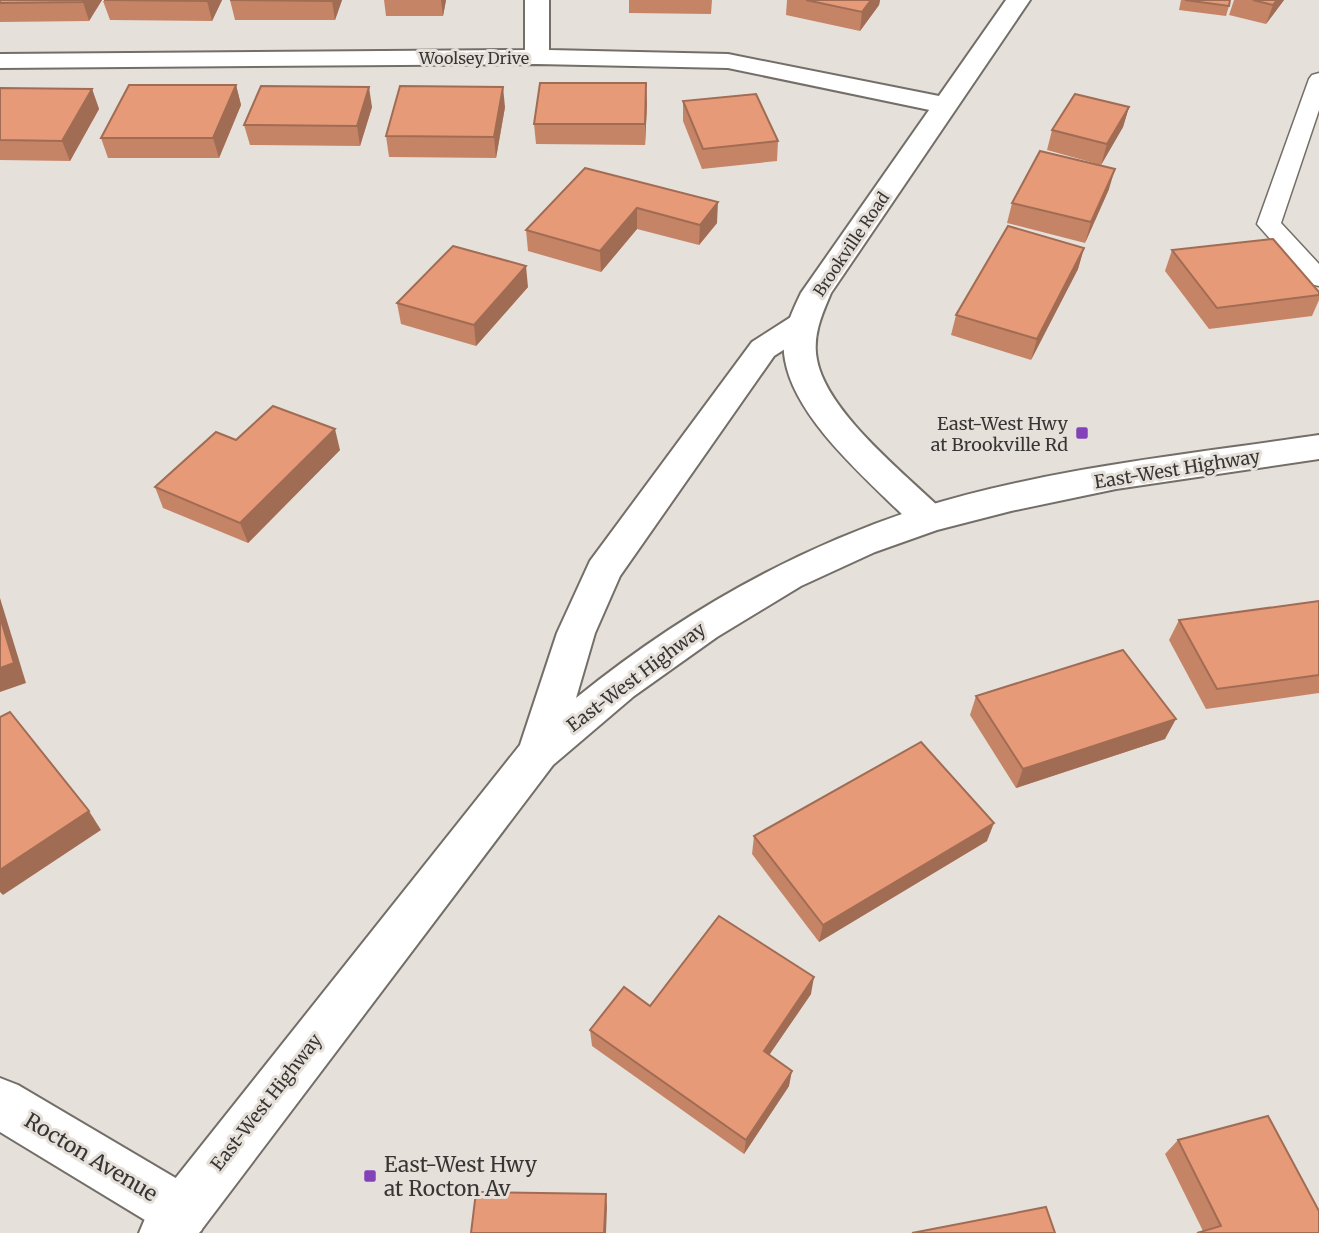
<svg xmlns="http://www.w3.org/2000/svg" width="1319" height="1233" viewBox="0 0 1319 1233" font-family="Merriweather,serif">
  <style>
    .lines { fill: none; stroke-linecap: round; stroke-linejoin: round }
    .service-casing { stroke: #736e68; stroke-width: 3 }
    .minor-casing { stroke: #736e68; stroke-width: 4 }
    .secondary-casing { stroke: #736e68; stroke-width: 4 }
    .primary-casing { stroke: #736e68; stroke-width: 4 }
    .service { fill: #fff; fill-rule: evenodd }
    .minor { fill: #fff; fill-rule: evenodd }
    .secondary { fill: #fff; fill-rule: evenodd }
    .primary { fill: #fff; fill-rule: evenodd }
    .wall { fill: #c68467 }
    .shaded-wall { fill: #a16c54 }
    .building { fill: #e69a78; stroke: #a16c54; stroke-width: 2 }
    .poi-dot { fill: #8343b8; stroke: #e6e0da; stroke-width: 2.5 }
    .labels { text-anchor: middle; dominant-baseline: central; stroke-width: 6; stroke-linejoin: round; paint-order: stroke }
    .far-street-label { font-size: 16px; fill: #383634; stroke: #e6e0da }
    .poi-label { font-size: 18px; fill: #383634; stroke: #e6e0da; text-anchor: end }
    .street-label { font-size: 18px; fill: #383634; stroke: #e6e0da }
    .near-street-label { font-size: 21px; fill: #383634; stroke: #e6e0da }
    .near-poi-label { font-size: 21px; fill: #383634; stroke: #e6e0da; text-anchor: start }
  </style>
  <rect width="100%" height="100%" fill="#e6e0da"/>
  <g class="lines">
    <g class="service-casing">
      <path id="service" d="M1319,73V110L1281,223L1319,264V286L1310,284L1257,224L1309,79L1312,75Z"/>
    </g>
    <g class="minor-casing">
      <g id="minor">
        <path d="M525,0H549V50L728,54L944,97L953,100L957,105L953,110L944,113L728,68L537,64L0,68V54L525,50Z"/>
        <path d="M0,1078L18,1085L201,1193L209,1212L201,1231L196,1233L163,1231L0,1132Z"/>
      </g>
    </g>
    <g class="secondary-casing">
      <path id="secondary" d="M1006,0H1030L831,293C822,314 812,336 817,360C827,412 903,472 942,510L947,519L942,528L929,532L916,528C873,484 796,422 785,360C780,336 791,314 801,293Z"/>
    </g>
    <g class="primary-casing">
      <path id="primary" d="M802,314L813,317L818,324L813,331L774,356L620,576L595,633L576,698C678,615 792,550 917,509C1047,468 1185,455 1319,435V459L1116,489L1011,511L937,530L875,552L801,586L717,637L634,696L553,765L199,1233H139L147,1214L520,745L557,633L590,561L752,342L791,317Z"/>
    </g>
    <use href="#service" class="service"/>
    <use href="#minor" class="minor"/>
    <use href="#secondary" class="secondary"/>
    <use href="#primary" class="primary"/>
  </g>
  <g class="wall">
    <path d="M0,0H102L89,21L0,22Z"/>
    <path d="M222,0L212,21L110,20L103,1Z"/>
    <path d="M230,0H342L335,20H235Z"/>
    <path d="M384,0H446L443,16H386Z"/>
    <path d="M629,0H712L711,14L629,13Z"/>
    <path d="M787,0H880L879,5L860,31L786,15Z"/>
    <path d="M1181,0H1230L1229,6L1226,16L1179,10Z"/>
    <path d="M1234,0H1284L1266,24L1229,15Z"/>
    <path d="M236,85L241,105L219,158H108L101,138Z"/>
    <path d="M0,88L92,89L99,109L70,161L0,160Z"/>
    <path d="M683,101L778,141L777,161L702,169L683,121Z"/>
    <path d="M647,103L645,145L536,144L534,124Z"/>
    <path d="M372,107L360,146L250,145L244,125Z"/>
    <path d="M505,107L496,158L389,157L386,136Z"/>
    <path d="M1129,107L1123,127L1101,165L1047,150L1052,130Z"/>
    <path d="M585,168L717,223L699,245L637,229L601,272L528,251L526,230Z"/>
    <path d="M1109,189L1085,243L1007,223L1012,203Z"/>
    <path d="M1084,248L1078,269L1031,360L951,335L956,315Z"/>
    <path d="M1172,250L1319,292V300L1312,316L1209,329L1165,271Z"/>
    <path d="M528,287L476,346L401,324L397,303Z"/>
    <path d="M236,440L340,450L248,543L163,508L155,487Z"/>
    <path d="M1319,601V693L1206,709L1169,640L1179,620Z"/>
    <path d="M976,696L1165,739L1016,788L970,715Z"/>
    <path d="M754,836L987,841L819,942L752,854Z"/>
    <path d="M811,994L769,1055L789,1086L744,1154L592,1046L590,1030L650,1006Z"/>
    <path d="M1178,1140L1319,1211L1203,1231L1165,1154Z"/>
  </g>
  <g class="shaded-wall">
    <path d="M84,0H102L89,21L83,2Z"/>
    <path d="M207,0H222L212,21L207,1Z"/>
    <path d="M332,0H342L335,20L332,1Z"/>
    <path d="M441,0H446L443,16Z"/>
    <path d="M871,0H880L879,5L860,31L862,12Z"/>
    <path d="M1277,0H1284L1266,24L1273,5Z"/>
    <path d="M646,83L647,103L645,145V124Z"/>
    <path d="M236,85L241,105L219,158L213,138Z"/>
    <path d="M369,87L372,107L360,146L357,126Z"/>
    <path d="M503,87L505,107L496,158L494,137Z"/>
    <path d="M92,89L99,109L70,161L62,141Z"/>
    <path d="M1129,107L1123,127L1101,165L1107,144Z"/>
    <path d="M1115,169L1109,189L1085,243L1091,222Z"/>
    <path d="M718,202L717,223L699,245L700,225Z"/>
    <path d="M637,208V229L601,272L600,251Z"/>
    <path d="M1084,248L1078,269L1031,360L1037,339Z"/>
    <path d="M526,266L528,287L476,346L474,325Z"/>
    <path d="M335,429L340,450L248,543L240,523Z"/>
    <path d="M0,598L26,683L0,692Z"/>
    <path d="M1176,719L1165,739L1016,788L1023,769Z"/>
    <path d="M89,811L101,830L3,895L0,892V870Z"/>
    <path d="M994,823L987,841L819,942L823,925Z"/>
    <path d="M814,977L811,994L761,1067L764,1051Z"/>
    <path d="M792,1071L789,1086L744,1154L746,1140Z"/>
    <path d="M606,1194L607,1207L606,1233H604Z"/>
  </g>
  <g class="building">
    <path d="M0,0H84L83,2L0,3Z"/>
    <path d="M104,0H207V1Z"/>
    <path d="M230,0H332V1Z"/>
    <path d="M806,0H871L862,12Z"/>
    <path d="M1185,0H1230L1229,6Z"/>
    <path d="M1253,0H1277L1273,5Z"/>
    <path d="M540,83H646L645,124H534Z"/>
    <path d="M129,85H236L213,138H101Z"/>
    <path d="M261,86L369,87L357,126L244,125Z"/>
    <path d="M400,86L503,87L494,137L386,136Z"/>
    <path d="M0,88L92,89L62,141L0,140Z"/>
    <path d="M756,94L778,141L703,149L683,101Z"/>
    <path d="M1075,94L1129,107L1107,144L1052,130Z"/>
    <path d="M1040,151L1115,169L1091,222L1012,203Z"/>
    <path d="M585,168L718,202L700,225L637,208L600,251L526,230Z"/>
    <path d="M1008,226L1084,248L1037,339L956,315Z"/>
    <path d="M1273,239L1319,292V295L1217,308L1172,250Z"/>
    <path d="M453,246L526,266L474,325L397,303Z"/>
    <path d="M273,406L335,429L240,523L155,487L216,432L236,440Z"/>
    <path d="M1319,601V675L1217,689L1179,620Z"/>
    <path d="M0,617L14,663L0,668Z"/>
    <path d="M1123,650L1176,719L1023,769L976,696Z"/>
    <path d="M10,712L89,811L0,870V717Z"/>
    <path d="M921,742L994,823L823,925L754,836Z"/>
    <path d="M719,916L814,977L764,1051L792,1071L746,1140L590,1030L624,987L650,1006Z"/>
    <path d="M1268,1116L1319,1211V1233H1197L1221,1226L1178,1140Z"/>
    <path d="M476,1192L606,1194L604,1233H471Z"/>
    <path d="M1046,1207L1055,1233H912Z"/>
  </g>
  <g class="poi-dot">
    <rect x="1075" y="426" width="14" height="14" rx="3.5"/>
    <rect x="363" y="1169" width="14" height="14" rx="3.5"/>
  </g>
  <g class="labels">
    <g class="far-street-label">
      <text x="474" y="58">Woolsey Drive</text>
      <text transform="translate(851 244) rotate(-56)">Brookville Road</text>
    </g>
    <g class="poi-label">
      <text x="1068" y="423">East-West Hwy<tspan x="1068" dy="21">at Brookville Rd</tspan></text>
    </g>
    <g class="street-label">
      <text transform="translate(1177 469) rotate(-9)">East-West Highway</text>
      <text transform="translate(636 677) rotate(-37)">East-West Highway</text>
      <text transform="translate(266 1102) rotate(-52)">East-West Highway</text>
    </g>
    <g class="near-street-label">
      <text transform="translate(91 1157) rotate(31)">Rocton Avenue</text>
    </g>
    <g class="near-poi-label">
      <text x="384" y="1164">East-West Hwy<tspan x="384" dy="24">at Rocton Av</tspan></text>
    </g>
  </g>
</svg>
